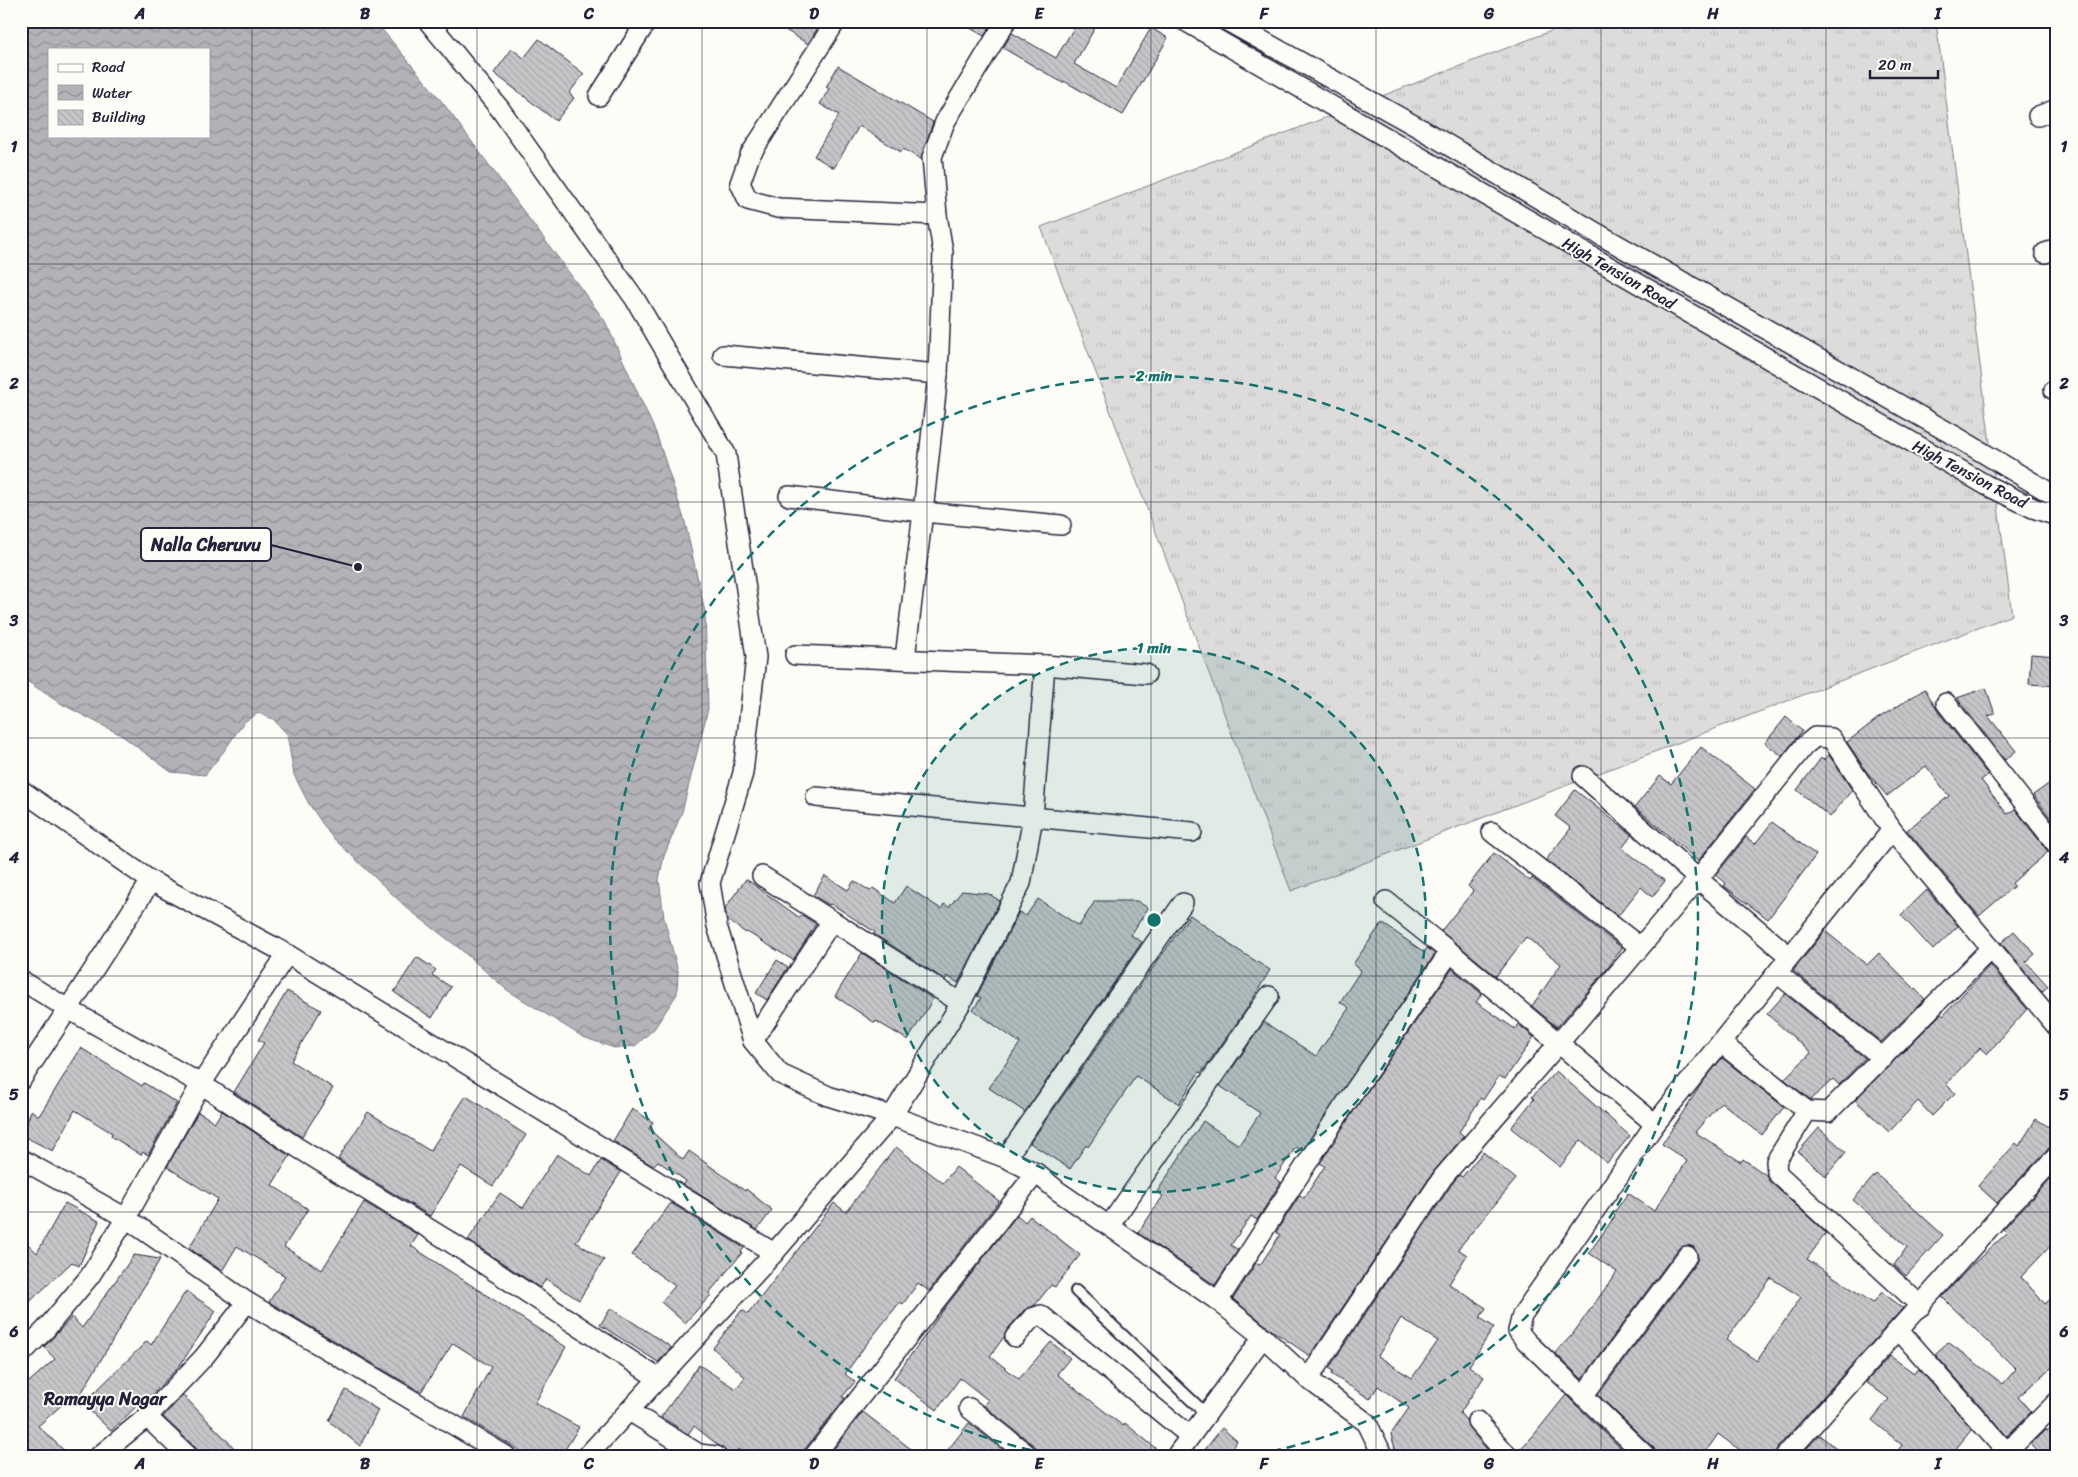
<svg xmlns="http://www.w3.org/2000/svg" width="2078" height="1477" viewBox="0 0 2078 1477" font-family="Sriracha,sans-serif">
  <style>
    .grass { fill: url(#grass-tufts); stroke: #807f8b }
    .water { fill: url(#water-waves); stroke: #787885; fill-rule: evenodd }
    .building { fill: url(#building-back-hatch); stroke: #22223b; fill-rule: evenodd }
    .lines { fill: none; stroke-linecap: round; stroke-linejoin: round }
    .service-casing { stroke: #22223b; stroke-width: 14 }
    .minor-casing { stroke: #22223b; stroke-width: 22 }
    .service { stroke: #fdfcf7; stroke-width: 10 }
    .minor { stroke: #fdfcf7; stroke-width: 19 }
    .grid { fill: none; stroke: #22223b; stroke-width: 1; stroke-opacity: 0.55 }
    .ring { fill: none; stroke: #0f766e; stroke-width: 2.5; stroke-dasharray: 9 6 }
    .labels { text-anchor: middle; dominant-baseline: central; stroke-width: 4; stroke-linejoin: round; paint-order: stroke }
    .street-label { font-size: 16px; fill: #22223b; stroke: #fdfcf7 }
    .neighbourhood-label { font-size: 18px; font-weight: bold; fill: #22223b; stroke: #fdfcf7 }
    .centre { fill: #0f766e; stroke: #fdfcf7; stroke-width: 2.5 }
    .ring-label { font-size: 15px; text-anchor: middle; font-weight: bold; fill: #0f766e; stroke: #fdfcf7; stroke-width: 4; stroke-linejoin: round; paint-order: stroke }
    .leader { fill: none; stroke: #22223b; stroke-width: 2 }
    .callout-dot { fill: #22223b; stroke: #fdfcf7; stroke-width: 2 }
    .callout { fill: #fdfcf7; stroke: #22223b; stroke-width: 2 }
    .callout-label { font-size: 18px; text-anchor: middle; font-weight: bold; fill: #22223b }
    .neatline { fill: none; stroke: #22223b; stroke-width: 2 }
    .grid-label { font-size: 16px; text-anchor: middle; font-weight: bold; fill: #22223b }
  </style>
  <defs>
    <pattern id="grass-tufts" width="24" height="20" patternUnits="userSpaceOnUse" patternTransform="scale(1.25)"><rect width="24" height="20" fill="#dddcdb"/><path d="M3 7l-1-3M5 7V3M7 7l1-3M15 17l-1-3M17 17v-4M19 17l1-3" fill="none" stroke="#bdbcbd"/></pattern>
    <pattern id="water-waves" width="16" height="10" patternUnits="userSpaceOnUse" patternTransform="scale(1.25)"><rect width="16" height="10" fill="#b2b2b7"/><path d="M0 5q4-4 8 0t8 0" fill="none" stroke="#909096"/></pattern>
    <pattern id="building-back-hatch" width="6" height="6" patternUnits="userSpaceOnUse" patternTransform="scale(1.25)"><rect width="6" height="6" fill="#c6c6c8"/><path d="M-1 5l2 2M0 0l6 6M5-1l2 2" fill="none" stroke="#aaaaad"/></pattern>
  </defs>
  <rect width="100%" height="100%" fill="#fdfcf7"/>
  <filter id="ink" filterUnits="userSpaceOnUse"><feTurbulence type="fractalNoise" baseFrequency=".02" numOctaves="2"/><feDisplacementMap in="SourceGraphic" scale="10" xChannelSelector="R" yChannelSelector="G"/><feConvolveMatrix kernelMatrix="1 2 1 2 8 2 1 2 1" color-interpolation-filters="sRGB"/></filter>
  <g filter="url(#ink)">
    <path class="grass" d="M1577,21H1936L2012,615L1291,891L1041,227Z"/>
    <path class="water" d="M21,21H375L443,103L605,321L656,433L685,522L705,612L708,709L682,812L664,856L659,879L664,918L678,971L677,994L654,1029L635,1046L614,1048L583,1037L507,990L459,948L407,908L331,836L309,804L294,775L287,734L273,719L258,713L244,722L224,751L205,775L171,772L121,735L58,702L21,677ZM49,49H209V136H49Z"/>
    <g class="building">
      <path d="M771,21H822L808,44Z"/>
      <path d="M958,21H992L993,22L984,36Z"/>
      <path d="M1078,21H1099L1074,64L1116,88L1151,28L1168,38L1123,115L1064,81L1063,83L1003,48L1012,33L1056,58Z"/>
      <path d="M539,39L584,74L569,93L574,98L556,121L494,73L512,49L524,58Z"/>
      <path d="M838,66L933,122L921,159L903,149L901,152L859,126L834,168L814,156L839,115L820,104L829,89L826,87Z"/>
      <path d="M2031,654L2057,656V686L2029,684Z"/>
      <path d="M1986,688L1995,714L1988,716L2016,751L2005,760L1957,698Z"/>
      <path d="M1925,689L1937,710L1988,775L1981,780L2007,814L2015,809L2048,852L2012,883L2014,886L1979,916L1907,830L1949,796L1926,766L1887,796L1866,771L1847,742L1877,719Z"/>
      <path d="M1786,717L1802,731L1782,756L1765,743Z"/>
      <path d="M1701,747L1755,789L1698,861L1635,807L1660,776L1671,784Z"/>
      <path d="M1829,755L1852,790L1830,817L1797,790L1821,758L1823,760Z"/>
      <path d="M2057,778V826L2033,795Z"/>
      <path d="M1575,790L1632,835L1622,848L1665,881L1652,897L1641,887L1618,916L1546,860L1571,828L1555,816Z"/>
      <path d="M1772,822L1816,855L1768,919L1724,886L1726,883L1716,875L1746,837L1755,844Z"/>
      <path d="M1494,853L1530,881L1532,878L1622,948L1607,969L1557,1027L1532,1006L1561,964L1526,937L1496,976L1441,931L1473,891L1468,886Z"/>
      <path d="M825,876L848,890L854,881L870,891L873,888L895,903L906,886L941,909L944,904L949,907L962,891L989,894L1000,901L958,983L947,976L945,980L874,934L875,932L833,905L830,904L829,905L813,895Z"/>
      <path d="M746,879L800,918L802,915L816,924L793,960L747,932L746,933L727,920L725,908Z"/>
      <path d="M1927,890L1958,926L1933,950L1901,915Z"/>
      <path d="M1038,899L1079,926L1095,901H1137L1148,908L1131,935L1142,942L1025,1112L989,1088L1020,1043L973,1010L981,998L977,996L1019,912L1026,916Z"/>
      <path d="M1190,915L1228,942L1227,943L1270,970L1246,1010L1201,1073L1199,1072L1179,1104L1136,1076L1088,1147L1086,1145L1070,1169L1030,1143Z"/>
      <path d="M1382,923L1424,952L1427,948L1435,954L1302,1151L1296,1147L1275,1178L1281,1182L1257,1220L1251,1216L1231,1245L1238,1250L1215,1285L1138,1233L1163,1196L1157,1192L1203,1121L1239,1145L1260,1113L1220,1086L1264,1022L1316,1056L1349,1008L1340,1002L1361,970L1353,964Z"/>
      <path d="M1825,931L1867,965L1879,953L1925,999L1881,1042L1793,971Z"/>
      <path d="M2014,931L2035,954L2026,962L2048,986L2042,992L2001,943Z"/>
      <path d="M862,953L933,999L908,1040L876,1021L875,1023L835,996Z"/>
      <path d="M417,957L436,970L432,975L451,987L432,1018L394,992Z"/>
      <path d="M777,960L788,967L767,1000L756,993Z"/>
      <path d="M1990,965L2027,1009L1987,1054L1980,1048L1946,1084L1955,1093L1932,1116L1918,1101L1889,1132L1855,1100L1941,1014L1943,1016Z"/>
      <path d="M1452,969L1482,994L1476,1002L1515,1029L1518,1024L1534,1037L1505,1079L1499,1076L1483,1100L1481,1098L1459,1132L1464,1136L1434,1171L1310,1356L1273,1331L1233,1299L1256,1263L1260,1265L1280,1235L1276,1232L1300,1195L1304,1198L1325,1166L1320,1163L1351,1115Z"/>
      <path d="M287,991L321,1010L291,1061L333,1088L302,1137L234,1092L264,1043L258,1040Z"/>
      <path d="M1785,994L1865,1058L1839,1085L1833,1079L1811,1100L1784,1079L1811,1053L1767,1014Z"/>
      <path d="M81,1048L142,1086L144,1083L177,1103L148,1155L143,1152L141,1155L111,1136L112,1133L75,1110L53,1151L23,1136L31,1110L39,1116Z"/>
      <path d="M1722,1058L1784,1107L1762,1135L1721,1102L1695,1132L1741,1162L1743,1159L1766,1175L1769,1181L1826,1233L1807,1259L1873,1303L1882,1292L1903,1308L1777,1448L1774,1456H1748L1718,1434L1703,1456H1657L1654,1448L1598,1395L1696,1263L1698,1257L1694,1247L1688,1245L1678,1249L1582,1379L1555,1353L1572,1335L1617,1272L1589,1253L1615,1216L1613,1214L1628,1193L1654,1211L1687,1161L1662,1144L1702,1083ZM1771,1278L1801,1297L1757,1361L1726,1340Z"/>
      <path d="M1556,1071L1630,1136L1607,1163L1581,1140L1560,1167L1511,1128L1534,1099L1532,1097Z"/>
      <path d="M466,1096L526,1135L493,1186L461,1166L430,1216L338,1159L368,1112L430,1151Z"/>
      <path d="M632,1109L653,1122L649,1129L683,1160L689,1151L745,1191L746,1189L772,1210L757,1230L684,1185L686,1181L658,1161L653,1166L613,1141Z"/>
      <path d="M222,1111L290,1156L272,1185L308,1209L284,1247L322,1270L364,1202L418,1235L411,1246L566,1347L535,1403L579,1427L561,1456H529L464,1417L491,1367L453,1343L421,1392L269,1302L285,1276L237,1246L222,1271L189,1248L218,1199L167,1167L198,1112L215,1122Z"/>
      <path d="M2036,1119L2057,1132V1145L2049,1148L1997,1203L1978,1186L2016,1143L2019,1146Z"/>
      <path d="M1819,1128L1846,1152L1826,1176L1798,1152Z"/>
      <path d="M896,1147L943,1183L956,1167L999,1201L929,1291L918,1283L903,1304L900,1302L865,1346L845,1374L855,1382L842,1397L845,1398L805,1449L803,1456H748L738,1449L732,1456L694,1426L688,1434L661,1417L699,1365L736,1389L745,1377L713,1348L742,1310L748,1314L834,1203L846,1212Z"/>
      <path d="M1483,1152L1516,1179L1458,1249L1467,1255L1449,1284L1486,1308L1480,1318L1494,1327L1469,1366L1484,1377L1460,1413L1466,1420L1469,1428L1493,1456H1397L1391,1434L1409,1408L1378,1386L1370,1399L1331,1374L1333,1371L1329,1368L1452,1184L1459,1175L1462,1177ZM1401,1318L1438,1341L1412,1378L1378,1356Z"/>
      <path d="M557,1154L591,1176L601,1160L621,1172L576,1242L604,1260L579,1300L546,1279L540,1288L468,1240L500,1193L523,1208Z"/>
      <path d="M2057,1172V1239L2021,1277L2045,1304L2057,1293V1363L2018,1397L2031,1412L2007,1436L1935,1354L1948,1342L2003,1384L2016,1369L1942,1297L1972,1265L2007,1233L2003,1229Z"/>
      <path d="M1876,1174L1943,1235L1906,1276L1894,1265L1907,1247L1853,1200Z"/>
      <path d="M65,1203L99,1221L79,1266L72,1262L21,1310V1237L37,1253Z"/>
      <path d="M671,1203L744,1248L741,1252L742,1253L709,1293L711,1295L685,1323L661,1302L675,1286L632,1255Z"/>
      <path d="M1017,1215L1025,1222L1030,1216L1080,1255L1055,1287L1051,1285L1035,1305L1024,1310L1007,1330L1004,1337L990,1356L1019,1379L1051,1342L1070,1358L1057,1374L1123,1426L1125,1423L1165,1456H1040L1036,1447L983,1405L988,1400L960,1378L937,1410L894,1378L947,1305Z"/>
      <path d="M134,1255L160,1259L78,1399L74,1394L38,1426L70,1456H21V1389L55,1359L44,1347L72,1317L82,1328Z"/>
      <path d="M186,1291L216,1311L180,1365L145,1402L143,1400L111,1431L83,1404L147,1341L151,1345Z"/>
      <path d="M611,1308L671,1347V1348L658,1362L600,1325Z"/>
      <path d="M1890,1356L1914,1373L1919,1369L1972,1429L1950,1456H1894L1902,1445L1872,1420L1889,1399L1866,1382Z"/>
      <path d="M346,1390L378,1410L360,1446L329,1421Z"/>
      <path d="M183,1395L242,1456H200L196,1448L163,1417Z"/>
      <path d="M1566,1395L1576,1405L1629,1456H1519L1518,1451L1533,1436Z"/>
      <path d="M863,1412L920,1456H828Z"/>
      <path d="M2057,1422V1456H2041L2031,1444L2046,1429L2047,1431Z"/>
      <path d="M969,1423L1011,1456H943Z"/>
      <path d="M1222,1428L1237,1441L1226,1456H1200Z"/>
      <path d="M1819,1435L1847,1456H1800Z"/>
    </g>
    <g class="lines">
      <g class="service-casing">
        <path id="service" d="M1076,1291L1206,1414"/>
      </g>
      <g class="minor-casing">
        <g id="minor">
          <path d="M428,21L500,109L635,299L726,454L756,657L743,773L710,883L717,926L753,1041L780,1074L828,1096L892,1116L1006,1158L1036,1173L1058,1191L1218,1301L1263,1337"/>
          <path d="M836,21L750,155L740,183L748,200L778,208L937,215"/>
          <path d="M1185,21L1986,485L2033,508L2057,516"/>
          <path d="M1227,21L1421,129L1595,232L1955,436L2057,497"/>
          <path d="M599,96L647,21"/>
          <path d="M2038,116L2057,109"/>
          <path d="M2045,253L2057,249"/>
          <path d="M723,355L938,374"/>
          <path d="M2054,390L2057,389"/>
          <path d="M789,496L923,512L1061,525"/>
          <path d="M795,655L1045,665L1146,674"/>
          <path d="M905,658L923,512L938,374L943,252L937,215L932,157L945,122L1006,21"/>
          <path d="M1946,703L2057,845"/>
          <path d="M1583,776L1698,879L1789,956"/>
          <path d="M21,790L151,881"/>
          <path d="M816,797L1192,832"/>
          <path d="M1892,830L2057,1027"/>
          <path d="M1492,832L1640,947"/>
          <path d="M1386,901L1450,952L1655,1124"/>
          <path d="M1777,973L1883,1058"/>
          <path d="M21,980L68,1009L151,881L287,954L774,1253"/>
          <path d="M961,1003L1021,883L1033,817L1045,665"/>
          <path d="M753,1041L832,921"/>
          <path d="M1721,1043L1807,1111L1828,1112L1991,948"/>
          <path d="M21,1080L68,1009L201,1084L295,1146L444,1238L659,1379"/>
          <path d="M1807,1111L1776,1161L1777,1173L1921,1306"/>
          <path d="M1006,1158L1183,903"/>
          <path d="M21,1159L126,1218L247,1302L506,1456"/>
          <path d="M1109,1226L1269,996"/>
          <path d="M1218,1301L1342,1109L1450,952"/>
          <path d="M1899,1330L2010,1456"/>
          <path d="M1015,1337L1032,1318L1041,1315L1190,1436"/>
          <path d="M21,1354L45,1330L90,1276L126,1218L201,1084L287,954"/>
          <path d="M1308,1379L1443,1177L1558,1044L1698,879L1804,746L1815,737L1831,738L1892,830L1655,1124L1522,1315L1518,1331L1526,1341L1646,1456"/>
          <path d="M1583,1396L1687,1256"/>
          <path d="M969,1408L1029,1456"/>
          <path d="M629,1411L699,1454L716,1456"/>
          <path d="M147,1417L188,1456"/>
          <path d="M1477,1421L1508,1456"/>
          <path d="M99,1456L147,1417L204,1357L247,1302"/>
          <path d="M587,1456L774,1253L892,1116L961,1003L762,876"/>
          <path d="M814,1456L1036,1173"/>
          <path d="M1176,1456L1263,1337L1308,1379L1367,1423L1383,1456"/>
          <path d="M1785,1456L2009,1206L2057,1156"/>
          <path d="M2000,1456L2007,1452L2057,1402"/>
        </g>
      </g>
      <use href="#service" class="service"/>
      <use href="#minor" class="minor"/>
    </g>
  </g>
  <path class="grid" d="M252,21V1456M477,21V1456M702,21V1456M927,21V1456M1151,21V1456M1376,21V1456M1601,21V1456M1826,21V1456M21,264H2057M21,502H2057M21,738H2057M21,976H2057M21,1212H2057"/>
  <circle cx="1154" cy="920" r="272" fill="#0f766e" fill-opacity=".12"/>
  <g class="ring">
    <circle cx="1154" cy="920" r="272"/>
    <path d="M1060 1456A544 544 0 1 1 1248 1456"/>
  </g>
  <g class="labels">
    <g class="street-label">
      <text transform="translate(1619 273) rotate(30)">High Tension Road</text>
      <text transform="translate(1970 474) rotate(28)">High Tension Road</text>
    </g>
    <g class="neighbourhood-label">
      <text x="105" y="1399">Ramayya Nagar</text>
    </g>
  </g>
  <circle cx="1154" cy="920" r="8" class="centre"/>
  <g class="ring-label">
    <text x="1154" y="381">2 min</text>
    <text x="1154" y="653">1 min</text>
  </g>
  <path class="leader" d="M358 567L271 545"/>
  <circle class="callout-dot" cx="358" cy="567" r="5"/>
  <rect class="callout" x="141" y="528" width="130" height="33" rx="5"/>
  <g class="callout-label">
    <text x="206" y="551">Nalla Cheruvu</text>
  </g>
  <rect width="2078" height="1477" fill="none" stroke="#fdfcf7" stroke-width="55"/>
  <rect x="48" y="48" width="162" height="90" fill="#fdfcf7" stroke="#a5a5ac"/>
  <rect x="58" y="64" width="25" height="8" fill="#fdfcf7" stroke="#a5a5ac"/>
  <text x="92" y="72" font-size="15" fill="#22223b">Road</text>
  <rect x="58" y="85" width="25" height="15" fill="url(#water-waves)" stroke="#a5a5ac"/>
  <text x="92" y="98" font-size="15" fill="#22223b">Water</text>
  <rect x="58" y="110" width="25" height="15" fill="url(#building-back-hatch)" stroke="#a5a5ac"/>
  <text x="92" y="122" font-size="15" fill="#22223b">Building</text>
  <path d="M1870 70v8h68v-8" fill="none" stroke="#22223b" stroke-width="2.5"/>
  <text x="1878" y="70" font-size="15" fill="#22223b" stroke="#fdfcf7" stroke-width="4" paint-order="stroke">20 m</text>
  <rect x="28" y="28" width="2022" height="1422" class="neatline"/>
  <g class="grid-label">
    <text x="140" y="19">A</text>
    <text x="365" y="19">B</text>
    <text x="589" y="19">C</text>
    <text x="814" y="19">D</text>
    <text x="1039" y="19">E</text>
    <text x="1264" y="19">F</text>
    <text x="1489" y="19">G</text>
    <text x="1713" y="19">H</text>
    <text x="1938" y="19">I</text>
    <text x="14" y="152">1</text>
    <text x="2064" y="152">1</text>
    <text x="14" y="389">2</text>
    <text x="2064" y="389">2</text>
    <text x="14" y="626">3</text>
    <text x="2064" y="626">3</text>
    <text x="14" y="863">4</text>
    <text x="2064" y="863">4</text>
    <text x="14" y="1100">5</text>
    <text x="2064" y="1100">5</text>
    <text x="14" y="1337">6</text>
    <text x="2064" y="1337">6</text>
    <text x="140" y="1469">A</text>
    <text x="365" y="1469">B</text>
    <text x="589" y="1469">C</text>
    <text x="814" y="1469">D</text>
    <text x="1039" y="1469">E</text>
    <text x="1264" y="1469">F</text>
    <text x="1489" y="1469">G</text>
    <text x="1713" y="1469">H</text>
    <text x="1938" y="1469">I</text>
  </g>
</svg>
